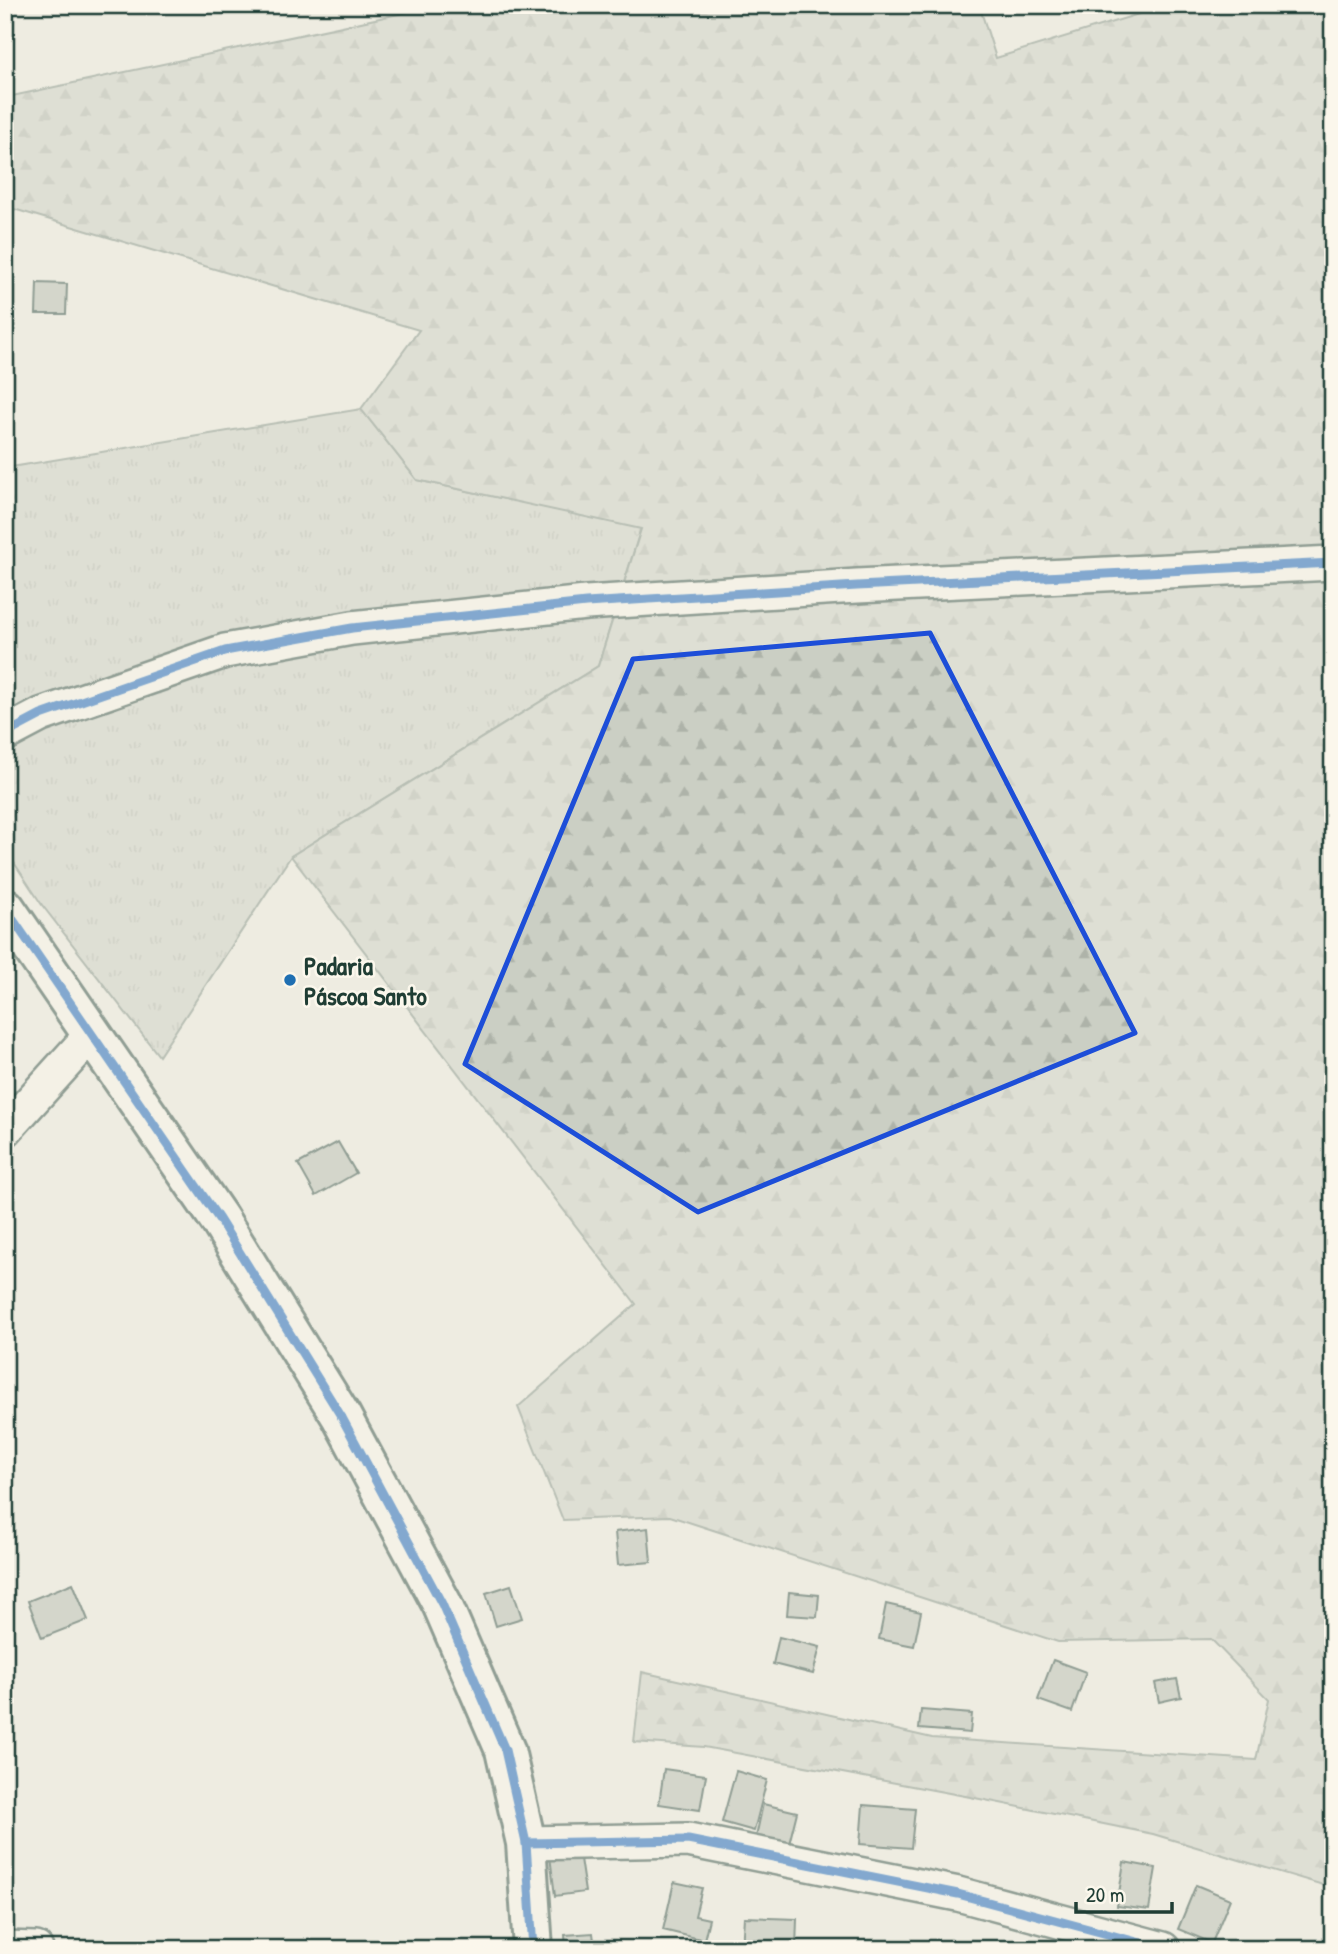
<svg xmlns="http://www.w3.org/2000/svg" width="1338" height="1954" viewBox="0 0 1338 1954" font-family="'Patrick Hand',sans-serif">
  <style>
    .grass { fill: url(#grass-tufts); stroke: #75867c; stroke-width: 2 }
    .forest { fill: url(#forest-firs); stroke: #75867c; stroke-width: 2 }
    .building { fill: #b4bbb0; stroke: #1f3d34; stroke-width: 2 }
    .lines { fill: none; stroke-linecap: round; stroke-linejoin: round }
    .minor-casing { stroke: #1f3d34; stroke-width: 38 }
    .tertiary-casing { stroke: #1f3d34; stroke-width: 44 }
    .minor { stroke: #fbf7ec; stroke-width: 33 }
    .tertiary { stroke: #fbf7ec; stroke-width: 38 }
    .cycleway-casing { stroke: #fbf7ec; stroke-width: 13 }
    .cycleway { stroke: #0057b8; stroke-width: 9 }
    .marked { fill: none; stroke: #1d4ed8; stroke-width: 5; stroke-linejoin: round }
    .poi-dot { fill: #1f6fb2; stroke: #fbf7ec; stroke-width: 2.5 }
    .labels { text-anchor: middle; dominant-baseline: central; stroke-width: 5; stroke-linejoin: round; paint-order: stroke }
    .poi-label { font-size: 26px; font-weight: bold; fill: #1f3d34; stroke: #fbf7ec; text-anchor: start }
  </style>
  <defs>
    <pattern id="grass-tufts" width="24" height="20" patternUnits="userSpaceOnUse" patternTransform="scale(1.75)"><rect width="24" height="20" fill="#cbcfc4"/><path d="M3 7l-1-3M5 7V3M7 7l1-3M15 17l-1-3M17 17v-4M19 17l1-3" fill="none" stroke="#aeb3a9"/></pattern>
    <pattern id="forest-firs" width="22" height="20" patternUnits="userSpaceOnUse" patternTransform="scale(1.75)"><rect width="22" height="20" fill="#cbcfc4"/><path d="M5 1l3.5 6h-7zM16 11l3.5 6h-7z" fill="#aeb3a9"/></pattern>
  </defs>
  <rect width="100%" height="100%" fill="#eeece1"/>
  <filter id="ink" filterUnits="userSpaceOnUse"><feTurbulence type="fractalNoise" baseFrequency=".0143" numOctaves="2"/><feDisplacementMap in="SourceGraphic" scale="14" xChannelSelector="R" yChannelSelector="G"/><feConvolveMatrix kernelMatrix="1 2 1 2 8 2 1 2 1" color-interpolation-filters="sRGB"/></filter>
  <g filter="url(#ink)">
    <path class="grass" d="M361,409L417,480L641,528L598,666L291,856L159,1056L42,905L5,849V468Z"/>
    <path class="forest" d="M441,5H979L996,58L1168,5H1333V1888L1153,1834L965,1796L704,1747L634,1742L642,1672L932,1738L1256,1760L1269,1699L1211,1639L1058,1642L670,1516L563,1520L518,1407L636,1304L291,856L598,666L641,529L417,480L361,409L419,330L7,207L12,96Z"/>
    <g class="building">
      <path d="M37,283L67,284L66,314H36Z"/>
      <path d="M338,1142L356,1173L316,1196L298,1164Z"/>
      <path d="M648,1528L651,1562L618,1565L615,1532Z"/>
      <path d="M73,1583L88,1620L42,1638L28,1601Z"/>
      <path d="M511,1585L522,1618L496,1626L486,1593Z"/>
      <path d="M789,1592L819,1595L817,1617L787,1615Z"/>
      <path d="M886,1604L921,1612L914,1646L879,1639Z"/>
      <path d="M779,1637L820,1647L813,1674L773,1664Z"/>
      <path d="M1053,1660L1086,1672L1072,1712L1038,1700Z"/>
      <path d="M1177,1679L1181,1697L1159,1702L1155,1683Z"/>
      <path d="M921,1710L972,1714L970,1733L919,1729Z"/>
      <path d="M664,1769L706,1775L700,1810L659,1804Z"/>
      <path d="M736,1771L767,1780L754,1831L722,1822Z"/>
      <path d="M763,1804L797,1812L789,1844L756,1837Z"/>
      <path d="M863,1805L915,1809L911,1848L860,1844Z"/>
      <path d="M579,1852L585,1892L555,1896L550,1856Z"/>
      <path d="M1124,1862L1156,1868L1149,1910L1117,1906Z"/>
      <path d="M674,1882L702,1888L695,1916L709,1919L704,1940L663,1930Z"/>
      <path d="M1196,1885L1230,1899L1212,1943L1178,1929Z"/>
      <path d="M744,1917L797,1919L796,1949H742Z"/>
      <path d="M593,1933L595,1949H566L565,1935Z"/>
      <path d="M901,1943L928,1949H900Z"/>
    </g>
    <g class="lines">
      <g class="minor-casing">
        <g id="minor">
          <path d="M5,734L41,715L225,651L352,628L586,603L857,586L1333,563"/>
          <path d="M5,1130L92,1034"/>
          <path d="M526,1843L688,1840L958,1894L1163,1949"/>
          <path d="M5,1948L36,1949"/>
        </g>
      </g>
      <g class="tertiary-casing">
        <path id="tertiary" d="M5,908L219,1219L341,1416L442,1604L505,1750L526,1843L533,1949"/>
      </g>
      <use href="#minor" class="minor"/>
      <use href="#tertiary" class="tertiary"/>
      <g class="cycleway-casing">
        <g id="cycleway">
          <path d="M5,734L41,715L225,651L352,628L586,603L857,586L1333,563"/>
          <path d="M5,908L219,1219L341,1416L442,1604L505,1750L526,1843L533,1949"/>
          <path d="M526,1843L688,1840L958,1894L1163,1949"/>
        </g>
      </g>
      <use href="#cycleway" class="cycleway"/>
    </g>
  </g>
  <path d="M0 0H1338V1954H0ZM930,633L1135,1033L698,1212L465,1064L633,659Z" fill="#eeece1" fill-opacity=".55" fill-rule="evenodd"/>
  <path class="marked" d="M930,633L1135,1033L698,1212L465,1064L633,659Z"/>
  <circle class="poi-dot" cx="290" cy="980" r="7"/>
  <g class="labels">
    <g class="poi-label">
      <text x="304" y="965">Padaria<tspan x="304" dy="30">Páscoa Santo</tspan></text>
    </g>
  </g>
  <rect width="1338" height="1954" fill="none" stroke="#fbf7ec" stroke-width="28"/>
  <rect x="14" y="14" width="1310" height="1926" fill="none" stroke="#1f3d34" stroke-width="2.5" filter="url(#ink)"/>
  <path d="M1076 1902v10h96v-10" fill="none" stroke="#1f3d34" stroke-width="3.5"/>
  <text x="1086" y="1902" font-size="21" fill="#1f3d34" stroke="#fbf7ec" stroke-width="5" paint-order="stroke">20 m</text>
</svg>
